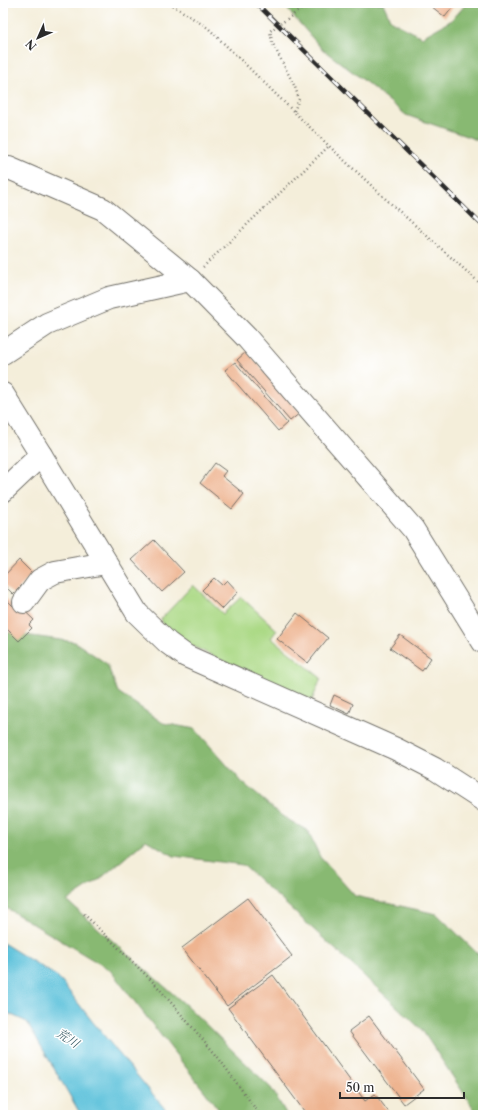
<svg xmlns="http://www.w3.org/2000/svg" width="486" height="1118" viewBox="0 0 486 1118" font-family="'Libre Caslon Text','Noto Serif JP',serif">
  <style>
    .green { fill: #abd985; stroke: #6b8258 }
    .forest { fill: #88b972; stroke: #5a724e }
    .water { fill: #5ec2db; stroke: #447683 }
    .building { fill: #eeb490 }
    .lines { fill: none; stroke-linecap: round; stroke-linejoin: round }
    .minor-casing { stroke: #716f68; stroke-width: 24 }
    .path { stroke: #716f68; stroke-width: 2.5; stroke-dasharray: 1 3; stroke-linecap: butt }
    .minor { stroke: #fff; stroke-width: 22 }
    .rail-casing { stroke: #2b2b2b; stroke-width: 4.5 }
    .rail { stroke: #fff; stroke-width: 3; stroke-dasharray: 9; stroke-linecap: butt }
    .labels { text-anchor: middle; dominant-baseline: central; stroke-width: 3; stroke-linejoin: round; paint-order: stroke }
    .water-label { font-size: 12px; font-style: italic; fill: #3d6069; stroke: #fff }
  </style>
  <rect width="100%" height="100%" fill="#fff"/>
  <filter id="ink" filterUnits="userSpaceOnUse"><feTurbulence type="fractalNoise" baseFrequency=".025" numOctaves="2"/><feDisplacementMap in="SourceGraphic" scale="8" xChannelSelector="R" yChannelSelector="G"/><feConvolveMatrix kernelMatrix="1 2 1 2 8 2 1 2 1" color-interpolation-filters="sRGB"/></filter>
  <filter id="wash" filterUnits="userSpaceOnUse"><feTurbulence type="fractalNoise" baseFrequency=".012" numOctaves="4" result="noise"/><feDisplacementMap in="SourceGraphic" scale="16" xChannelSelector="R" yChannelSelector="G"/><feGaussianBlur stdDeviation="0.9" result="paint"/><feColorMatrix in="noise" values="0 0 0 0 0 0 0 0 0 0 0 0 0 0 0 0 0 1.4 0 .05"/><feComposite in="paint" operator="in"/></filter>
  <g filter="url(#wash)">
    <rect width="100%" height="100%" fill="#f4eeda"/>
    <path class="green" d="M193,585L223,614L241,597L277,630L271,638L321,678L311,703L188,644L164,626L161,619Z"/>
    <g class="forest">
      <path d="M282,3H383L391,21L422,37L452,20L467,3H483V142L406,115L362,79L322,49Z"/>
      <path d="M3,632L75,642L107,664L118,692L163,723L195,729L242,782L282,816L308,831L320,857L355,896L437,914L483,959V1115H478L422,1030L347,960L243,865L174,856L146,840L100,879L67,901L188,1007L271,1088L287,1115H223L110,970L3,906Z"/>
    </g>
    <path class="water" d="M3,943L58,977L92,1021L170,1115H81L27,1022L3,1011Z"/>
    <g id="blocks">
      <g class="building">
        <path d="M427,3H456L445,17Z"/>
        <path d="M247,351L300,413L290,421L237,360Z"/>
        <path d="M235,362L287,423L278,431L225,370Z"/>
        <path d="M215,463L226,471L222,476L244,494L232,509L200,483Z"/>
        <path d="M154,540L184,572L162,592L132,560Z"/>
        <path d="M19,560L33,574L13,594L3,584V577Z"/>
        <path d="M214,578L222,585L227,580L238,592L222,609L202,590Z"/>
        <path d="M5,598L13,606L16,603L34,620L29,625L32,628L19,641L3,625V600Z"/>
        <path d="M297,613L328,638L308,663L277,639Z"/>
        <path d="M400,635L431,658L422,671L390,648Z"/>
        <path d="M334,695L353,704L349,714L330,705Z"/>
        <path d="M248,898L292,956L227,1006L182,948Z"/>
        <path d="M273,975L365,1101L375,1094L391,1115H307L228,1008Z"/>
        <path d="M369,1016L424,1089L404,1104L349,1031Z"/>
      </g>
    </g>
  </g>
  <g filter="url(#ink)">
    <use href="#blocks" fill-opacity="0" stroke="#716f68" stroke-width="1"/>
    <g class="lines">
      <g class="minor-casing">
        <g id="minor">
          <path d="M3,168H9L103,209L190,280L247,338L413,529L483,642"/>
          <path d="M3,353L47,324L109,298L190,280"/>
          <path d="M3,394L41,455L137,613L168,643L186,656L396,749L435,769L483,800"/>
          <path d="M3,491L41,455"/>
          <path d="M24,602L40,580L55,572L106,563"/>
        </g>
      </g>
      <g class="path">
        <path d="M169,3L208,28L329,146L389,202L483,286"/>
        <path d="M294,111L299,99L295,87L272,42L270,31L310,3"/>
        <path d="M203,267L329,146"/>
        <path d="M84,914L156,985L217,1056L260,1115"/>
      </g>
      <use href="#minor" class="minor"/>
      <g class="rail-casing">
        <path id="rail" d="M256,3L483,226"/>
      </g>
      <use href="#rail" class="rail"/>
    </g>
  </g>
  <g class="labels">
    <g class="water-label">
      <text transform="translate(68 1038) rotate(33)">荒川</text>
    </g>
  </g>
  <rect width="486" height="1118" fill="none" stroke="#fff" stroke-width="16"/>
  <g transform="translate(38 38) rotate(225)" stroke="#ffffff" stroke-width="3" paint-order="stroke">
  <path d="M0-3L7 15L0 10L-7 15Z" fill="#2b2b2b"/>
  <text y="-6" font-size="11" font-weight="bold" text-anchor="middle" fill="#2b2b2b">N</text>
  </g>
  <path d="M340 1092v6h124v-6" fill="none" stroke="#2b2b2b" stroke-width="2"/>
  <text x="346" y="1092" font-size="12" fill="#2b2b2b" stroke="#ffffff" stroke-width="3" paint-order="stroke">50 m</text>
</svg>
